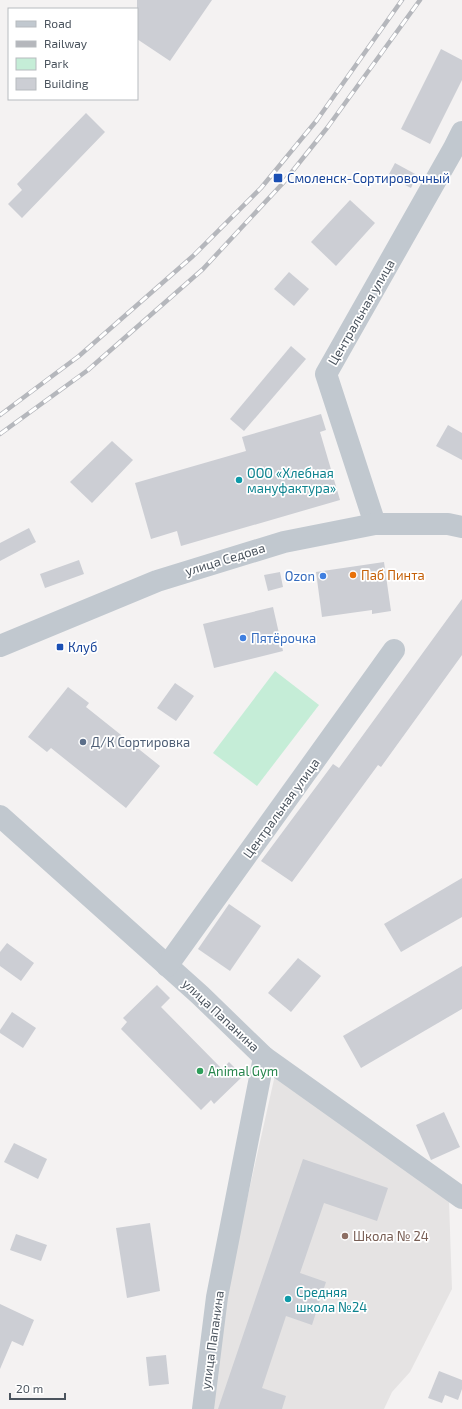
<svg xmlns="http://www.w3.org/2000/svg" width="462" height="1409" viewBox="0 0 462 1409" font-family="'Exo 2',sans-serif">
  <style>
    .education { fill: #e5e3e3 }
    .green { fill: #c5edd7 }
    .building { fill: #ccced4 }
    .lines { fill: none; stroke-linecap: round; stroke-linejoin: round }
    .minor { stroke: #c1c8cf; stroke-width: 22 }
    .rail-casing { stroke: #b5b7bc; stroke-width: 4.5 }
    .rail { stroke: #fff; stroke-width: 3; stroke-dasharray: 9; stroke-linecap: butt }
    .transit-dot { fill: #1a4fb4; stroke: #fff; stroke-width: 1.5 }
    .culture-dot { fill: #0f9aa8; stroke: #fff; stroke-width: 1.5 }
    .food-dot { fill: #e8710a; stroke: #fff; stroke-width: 1.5 }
    .shop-dot { fill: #3f7fe0; stroke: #fff; stroke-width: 1.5 }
    .service-dot { fill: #5c6f8a; stroke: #fff; stroke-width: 1.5 }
    .leisure-dot { fill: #2e9e5b; stroke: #fff; stroke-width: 1.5 }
    .education-dot { fill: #8d6e63; stroke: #fff; stroke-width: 1.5 }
    .labels { text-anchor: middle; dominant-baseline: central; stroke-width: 3.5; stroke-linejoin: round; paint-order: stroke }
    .transit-label { font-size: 13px; fill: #164399; stroke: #fff; text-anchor: start }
    .street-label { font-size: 13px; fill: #4b545e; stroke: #fff }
    .culture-label { font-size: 13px; fill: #0d838f; stroke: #fff; text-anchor: start }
    .food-label { font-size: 13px; fill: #c56008; stroke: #fff; text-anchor: start }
    .shop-label { font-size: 13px; fill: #366cbe; stroke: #fff; text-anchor: end }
    .service-label { font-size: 13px; fill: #4e5e75; stroke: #fff; text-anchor: start }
    .leisure-label { font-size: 13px; fill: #27864d; stroke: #fff; text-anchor: start }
    .education-label { font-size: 13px; fill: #785e54; stroke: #fff; text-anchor: start }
  </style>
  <rect width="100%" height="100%" fill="#f4f2f2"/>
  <path class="education" d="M275,1075L449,1201L452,1289L410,1372L392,1392L384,1409H210L231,1271Z"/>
  <path class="green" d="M275,671L319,705L257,786L213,753Z"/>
  <g class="building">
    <path d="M137,0H212L170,61L137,39Z"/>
    <path d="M441,49L462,60V80L430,144L401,129Z"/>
    <path d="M86,113L105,132L22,218L8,204L22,190L17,184Z"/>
    <path d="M395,163L417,175L411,188L388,176Z"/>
    <path d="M350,200L375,223L336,266L311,242Z"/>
    <path d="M289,272L309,289L294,306L274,289Z"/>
    <path d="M291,346L306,359L244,431L230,419Z"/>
    <path d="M321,414L326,430L320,432L340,500L181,546L177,531L151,539L135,483L246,451L242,437Z"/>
    <path d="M448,425L462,433V460L436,446Z"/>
    <path d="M112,441L133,460L92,503L70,482Z"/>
    <path d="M29,528L36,542L0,561V543Z"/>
    <path d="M79,560L84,574L45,588L40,574Z"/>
    <path d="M384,562L391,611L372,614V610L322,617L316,572Z"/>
    <path d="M280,572L283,587L268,591L264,575Z"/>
    <path d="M462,599V655L381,767L378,765L292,882L261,861L333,764L339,768Z"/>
    <path d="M273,607L283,651L214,668L203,624Z"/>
    <path d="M175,683L194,696L176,721L157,708Z"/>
    <path d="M68,687L89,703L86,707L160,766L126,808L51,748L47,752L28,737Z"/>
    <path d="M462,878V917L401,952L384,924Z"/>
    <path d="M229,904L261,926L230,971L198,949Z"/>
    <path d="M7,943L34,963L21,981L0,966V952Z"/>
    <path d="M298,958L321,976L291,1012L268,993Z"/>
    <path d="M462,966V1009L361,1068L343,1036Z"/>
    <path d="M157,985L170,998L161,1007L222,1069L229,1062L243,1076L214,1104L211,1100L201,1110L121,1029L127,1022L123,1018Z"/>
    <path d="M12,1012L36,1028L23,1048L0,1033V1030Z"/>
    <path d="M444,1112L460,1147L431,1160L416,1125Z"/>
    <path d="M14,1143L47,1159L38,1179L4,1162Z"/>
    <path d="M303,1159L388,1188L377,1221L324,1203L300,1273L326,1282L312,1325L286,1316L262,1388L286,1396L282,1409H218Z"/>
    <path d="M150,1223L160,1291L127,1298L116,1228Z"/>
    <path d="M16,1234L47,1245L41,1261L10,1250Z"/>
    <path d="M0,1304L34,1320L23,1346L12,1341L0,1369Z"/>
    <path d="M166,1355L169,1384L149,1386L146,1357Z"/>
    <path d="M439,1371L462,1380V1389L458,1400L445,1395L442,1403L428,1398Z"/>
  </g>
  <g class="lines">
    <g class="minor">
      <path d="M375,524L326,374L454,148L462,132"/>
      <path d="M0,646L157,581L284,542L375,524H448L462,527"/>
      <path d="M0,816L200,995L264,1057L217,1297L203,1409"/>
      <path d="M167,966L394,650"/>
      <path d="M264,1057L462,1198"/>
    </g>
    <g class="rail-casing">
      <g id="rail">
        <path d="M0,415L79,356L193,256L261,188L317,120L402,0"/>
        <path d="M0,434L88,370L203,269L283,183L327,128L420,0"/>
      </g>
    </g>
    <use href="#rail" class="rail"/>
  </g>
  <g class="transit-dot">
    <rect x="273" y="173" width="10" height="10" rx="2"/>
    <rect x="56" y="643" width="8" height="8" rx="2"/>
  </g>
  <g class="culture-dot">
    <circle cx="239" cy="480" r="4"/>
    <circle cx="288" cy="1299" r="4"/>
  </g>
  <circle class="food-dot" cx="353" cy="575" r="4"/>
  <g class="shop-dot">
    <circle cx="323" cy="576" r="4"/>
    <circle cx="243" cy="638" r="4"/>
  </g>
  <circle class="service-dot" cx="83" cy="742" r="4"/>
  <circle class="leisure-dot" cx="200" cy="1071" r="4"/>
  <circle class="education-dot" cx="345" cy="1236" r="4"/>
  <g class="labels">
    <g class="transit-label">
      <text x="287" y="178">Смоленск-Сортировочный</text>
      <text x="68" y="647">Клуб</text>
    </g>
    <g class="street-label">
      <text transform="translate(361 312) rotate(-60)">Центральная улица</text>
      <text transform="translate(225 559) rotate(-17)">улица Седова</text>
      <text transform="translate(281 808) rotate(-54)">Центральная улица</text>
      <text transform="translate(221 1015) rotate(43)">улица Папанина</text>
      <text transform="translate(212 1340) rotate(-82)">улица Папанина</text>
    </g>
    <g class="culture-label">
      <text x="247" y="473">ООО «Хлебная<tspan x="247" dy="15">мануфактура»</tspan></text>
      <text x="296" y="1292">Средняя<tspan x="296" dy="15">школа №24</tspan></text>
    </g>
    <g class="food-label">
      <text x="361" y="575">Паб Пинта</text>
    </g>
    <g class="shop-label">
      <text x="315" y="576">Ozon</text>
      <text x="251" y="638" text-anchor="start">Пятёрочка</text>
    </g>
    <g class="service-label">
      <text x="91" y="742">Д/К Сортировка</text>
    </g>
    <g class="leisure-label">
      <text x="208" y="1071">Animal Gym</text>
    </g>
    <g class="education-label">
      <text x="353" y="1236">Школа № 24</text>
    </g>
  </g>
  <rect x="8" y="8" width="130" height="92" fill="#ffffff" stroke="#b7bbbf"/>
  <rect x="16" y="21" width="20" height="6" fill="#c1c8cf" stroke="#b7bbbf"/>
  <text x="44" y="28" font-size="12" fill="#4b545e">Road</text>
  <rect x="16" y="41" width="20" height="6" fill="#b5b7bc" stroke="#b7bbbf"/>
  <text x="44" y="48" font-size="12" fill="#4b545e">Railway</text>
  <rect x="16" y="58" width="20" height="12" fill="#c5edd7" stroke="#b7bbbf"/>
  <text x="44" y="68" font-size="12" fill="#4b545e">Park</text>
  <rect x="16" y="78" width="20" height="12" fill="#ccced4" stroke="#b7bbbf"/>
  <text x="44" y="88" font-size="12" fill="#4b545e">Building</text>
  <path d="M10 1393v6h55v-6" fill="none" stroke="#4b545e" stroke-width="2"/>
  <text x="16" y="1393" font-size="12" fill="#4b545e" stroke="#ffffff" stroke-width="3" paint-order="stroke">20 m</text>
</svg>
